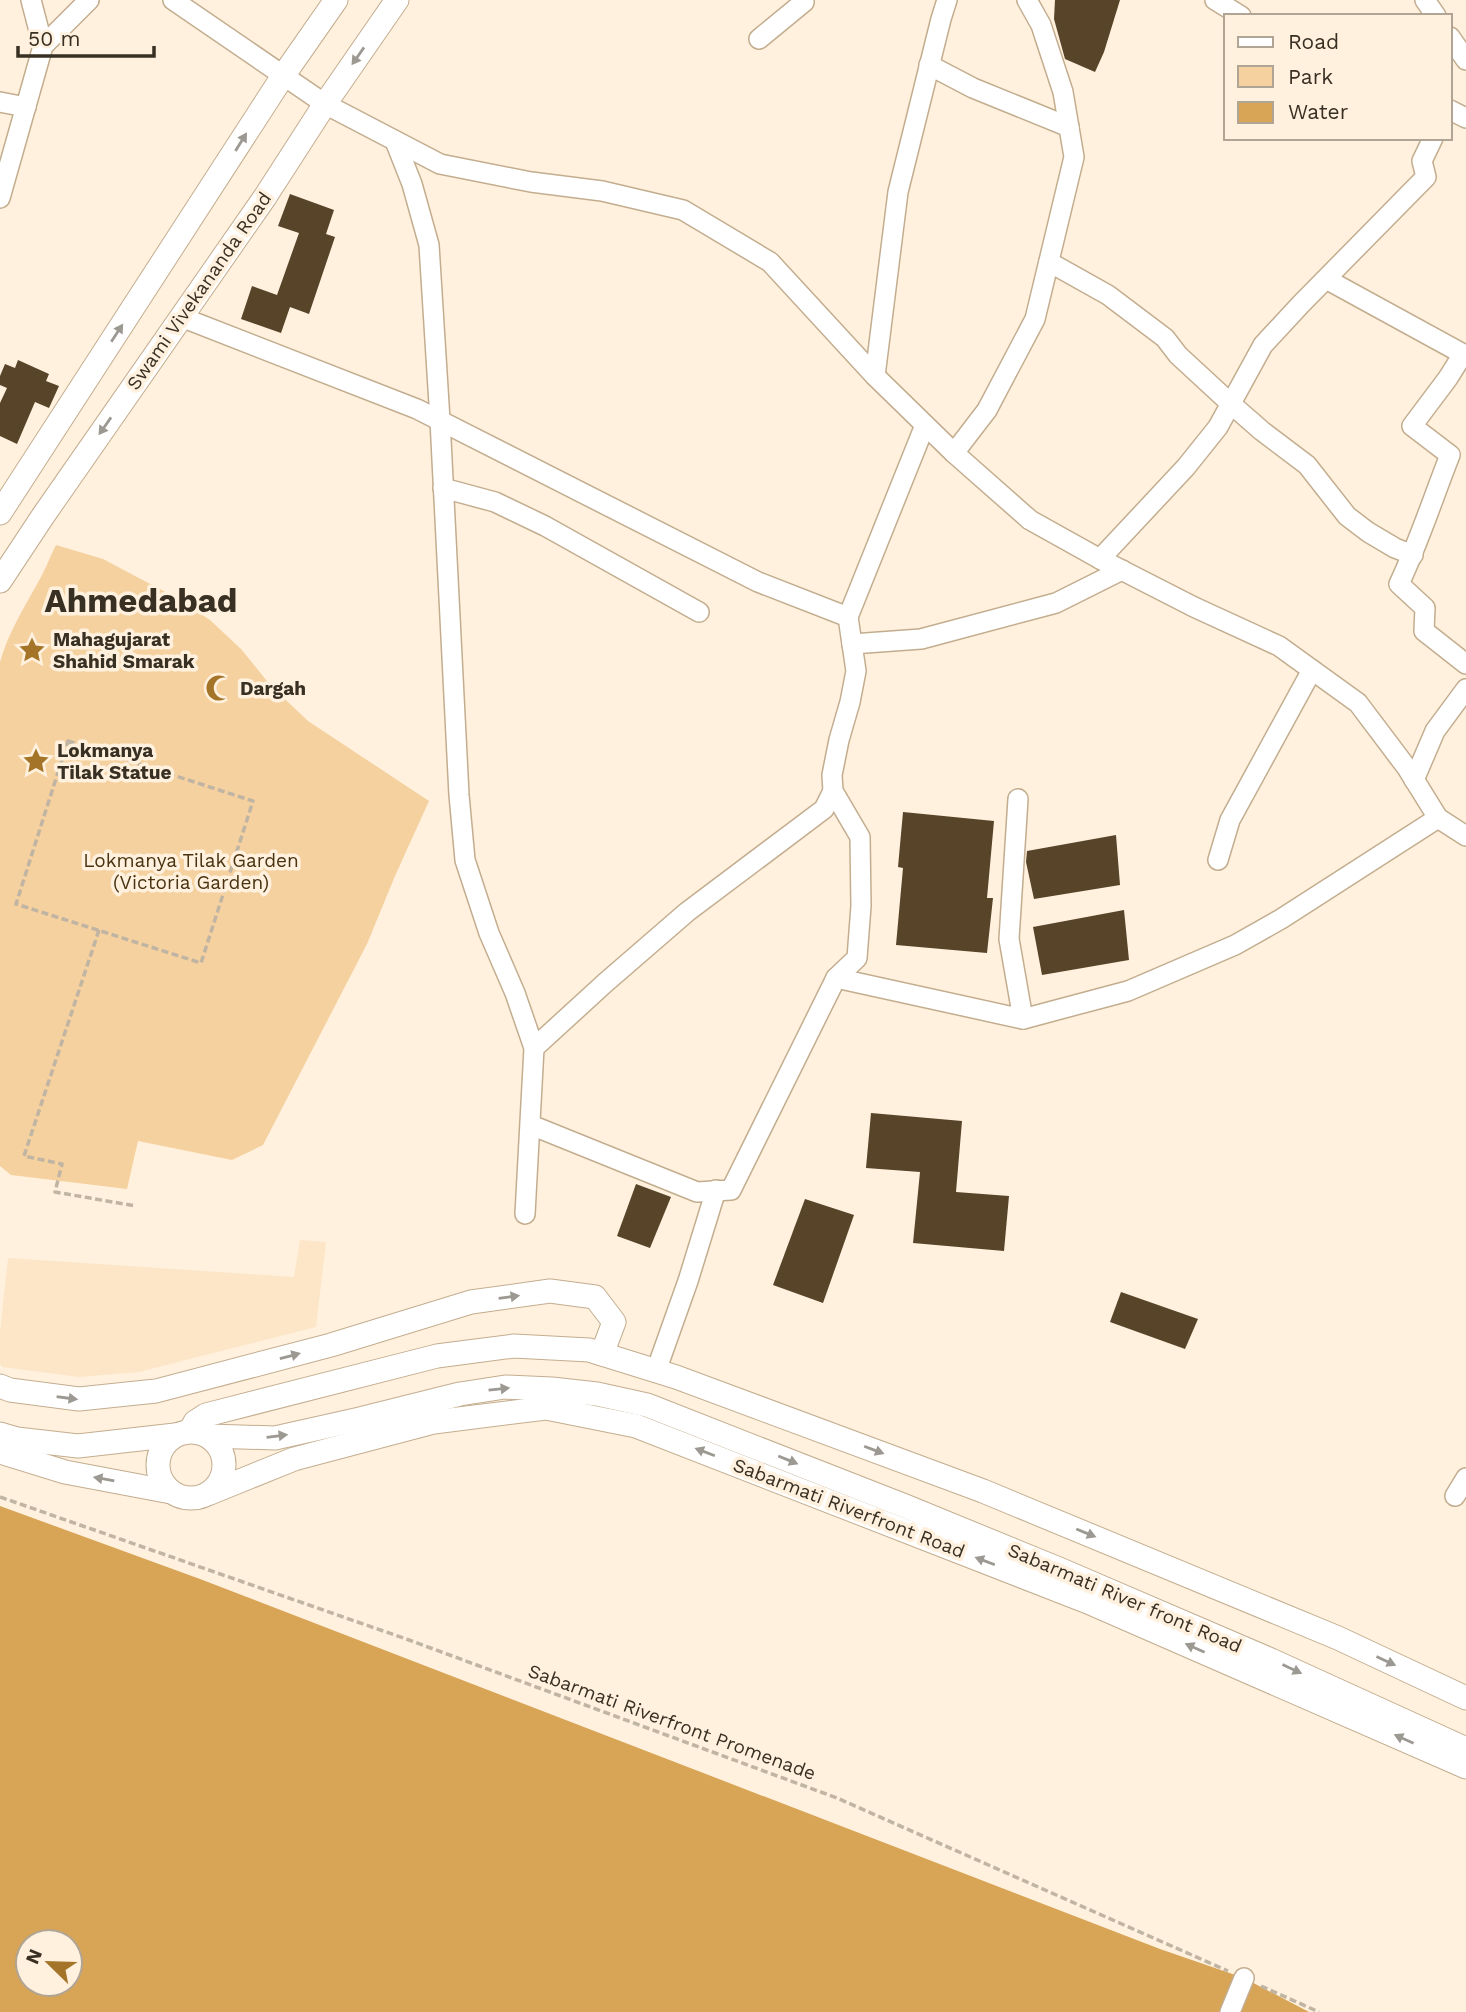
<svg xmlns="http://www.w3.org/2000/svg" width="1466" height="2012" viewBox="0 0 1466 2012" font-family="'Work Sans',sans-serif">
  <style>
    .built { fill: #fde6c8 }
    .green { fill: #f5d1a0 }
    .water { fill: #d8a456; fill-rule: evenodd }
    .building { fill: #574429 }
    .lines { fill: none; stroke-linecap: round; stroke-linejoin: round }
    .minor-casing { stroke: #c3ad8f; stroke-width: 22 }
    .major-casing { stroke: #c3ad8f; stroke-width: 25 }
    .path { stroke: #c0b4a3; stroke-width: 3.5; stroke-dasharray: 7 3.5; stroke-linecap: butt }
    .minor { stroke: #fff; stroke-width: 19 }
    .major { stroke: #fff; stroke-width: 23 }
    .oneway { fill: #9c9892 }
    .labels { text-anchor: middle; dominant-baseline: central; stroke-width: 7; stroke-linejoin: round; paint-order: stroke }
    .street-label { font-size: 19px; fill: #393024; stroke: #fff1de }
    .poi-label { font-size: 19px; font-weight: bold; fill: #393024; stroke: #fff1de; text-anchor: start }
    .park-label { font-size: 19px; fill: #493311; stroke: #fff1de }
    .town-label { font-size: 33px; font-weight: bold; fill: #393024; stroke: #fff1de }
  </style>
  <rect width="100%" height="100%" fill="#fff1de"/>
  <path class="built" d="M300,1240L326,1242L316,1327L139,1372L79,1377L2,1367L0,1364V1332L8,1258L294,1277Z"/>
  <path class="green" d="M56,545L103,559L173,596L210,620L241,649L271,686L308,721L429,801L395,876L367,944L263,1145L232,1160L138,1141L127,1189L11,1175L0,1166V662C8,634 22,611 36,586C44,573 49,559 56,545Z"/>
  <path class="water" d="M0,1506L200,1579L1160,1949L1244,1978L1309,2012H0ZM28,1942H70V1984H28Z"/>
  <g class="building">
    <path d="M1055,0H1120L1104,52L1095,72L1065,59L1054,19Z"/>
    <path d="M290,194L334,210L326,234L335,237L309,314L290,307L281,333L241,319L252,286L277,295L299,233L278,226Z"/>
    <path d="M18,360L49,374L46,381L59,386L49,408L35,402L17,444L0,436V403L7,388L0,385V376L5,364L15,368Z"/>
    <path d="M903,812L994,821L987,898H993L987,953L896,945L903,868L898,867Z"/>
    <path d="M1116,835L1120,885L1034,899L1026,862L1027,851Z"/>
    <path d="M1124,910L1129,960L1042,975L1033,927Z"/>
    <path d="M871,1113L962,1121L956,1192L1009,1196L1004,1251L913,1243L920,1172L866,1168Z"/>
    <path d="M636,1184L671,1197L650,1248L617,1236Z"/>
    <path d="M805,1199L854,1215L823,1303L773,1285Z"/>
    <path d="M1121,1292L1198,1319L1185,1349L1110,1322Z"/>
  </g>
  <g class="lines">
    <g class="minor-casing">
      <g id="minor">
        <path d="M31,0L43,46"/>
        <path d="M173,0L325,104L440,164L531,182L602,191L683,210L770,262L875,376L954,453L1030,520L1100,559L1194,607L1279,646L1358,703L1407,768L1438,818L1466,836"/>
        <path d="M1215,0L1241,16"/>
        <path d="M1425,0L1436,16"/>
        <path d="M1450,37L1466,60"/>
        <path d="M759,39L804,2V0"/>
        <path d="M929,65L973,88L1069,127"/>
        <path d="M0,102L26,107"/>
        <path d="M1450,110L1466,118"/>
        <path d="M395,141L412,184L429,245L440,420L459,795L465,860L489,933L515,993L534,1048L525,1214"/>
        <path d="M0,198L43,46L89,0"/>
        <path d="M1049,262L1108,295L1165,338L1178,355L1230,403L1262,431L1307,465L1347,516L1368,532L1395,548L1413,555"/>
        <path d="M1326,279L1463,354L1448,378L1412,426L1450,455C1433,498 1419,542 1399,584L1425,608L1424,631L1466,664"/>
        <path d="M181,317L417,409L758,582L848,617L925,425"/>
        <path d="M875,376L898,192L941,19L947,0"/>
        <path d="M954,453L987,410L1035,319L1074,157L1063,92L1041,25L1027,0"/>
        <path d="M443,488L495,502L545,526L699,612"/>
        <path d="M1100,559L1186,467L1218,427L1263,345L1301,304L1426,177L1422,161L1433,138"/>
        <path d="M852,644L921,639L1056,603L1122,570"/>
        <path d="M1414,780L1435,731L1466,689"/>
        <path d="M1218,860L1230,820L1312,670"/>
        <path d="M836,978L1023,1019L1009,939L1018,799"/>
        <path d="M1023,1019L1128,991L1235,945L1281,919L1438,818"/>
        <path d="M534,1048L605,983L687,912L824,809L833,791"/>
        <path d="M531,1125L697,1192L731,1190L836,978L857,958L861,906L860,837L833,791L832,775L839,740L850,702L856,671L848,617"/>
        <path d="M656,1371L688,1281L716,1190"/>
        <path d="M1455,1496L1466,1478"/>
        <path d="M1230,2012L1244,1978"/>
      </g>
    </g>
    <g class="major-casing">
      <g id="major">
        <path d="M0,513L283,76L336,0"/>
        <path d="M0,581L43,516L265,197L325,104L397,0"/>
        <path d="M0,1386L10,1390L79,1399L156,1391L331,1345L471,1302L550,1291L595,1297L614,1322L602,1354"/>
        <path d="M190,1431L195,1422L206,1415L437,1356L514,1346L589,1350L676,1377L983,1491L1338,1638L1466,1698"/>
        <circle cx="191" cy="1465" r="33"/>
        <path d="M0,1434L17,1439L78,1446L175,1435"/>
        <path d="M209,1436L275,1438L360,1419L460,1394L505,1387L552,1389L597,1394L647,1405L905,1506L1059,1569L1271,1660L1466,1749"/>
        <path d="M0,1452L65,1472L171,1492"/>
        <path d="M210,1493L294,1459L434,1422L546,1408L636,1426L1088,1602L1466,1767"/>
      </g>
    </g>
    <g class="path">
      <path d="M68,741L253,801L201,963L16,904Z"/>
      <path d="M99,930L24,1156L62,1164L55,1192L136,1206"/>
      <path d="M0,1497L409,1640L837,1798L1228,1971"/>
      <path d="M1261,1986L1319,2012"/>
    </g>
    <use href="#minor" class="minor"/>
    <use href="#major" class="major"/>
  </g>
  <defs><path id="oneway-solid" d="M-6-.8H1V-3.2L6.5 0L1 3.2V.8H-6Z" transform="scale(1.75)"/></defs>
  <g class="oneway">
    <use href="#oneway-solid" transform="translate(358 56) rotate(125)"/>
    <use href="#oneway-solid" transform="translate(241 142) rotate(-58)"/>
    <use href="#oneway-solid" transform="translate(117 333) rotate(-57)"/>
    <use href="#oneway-solid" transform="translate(105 426) rotate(125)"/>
    <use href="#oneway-solid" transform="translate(509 1297) rotate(-8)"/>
    <use href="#oneway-solid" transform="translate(290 1356) rotate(-15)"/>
    <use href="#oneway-solid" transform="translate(499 1389) rotate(-6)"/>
    <use href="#oneway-solid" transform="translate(67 1398) rotate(8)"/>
    <use href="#oneway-solid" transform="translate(277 1436) rotate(-7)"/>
    <use href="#oneway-solid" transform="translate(874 1450) rotate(21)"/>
    <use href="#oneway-solid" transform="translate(705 1452) rotate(-159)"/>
    <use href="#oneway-solid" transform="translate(788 1460) rotate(22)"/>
    <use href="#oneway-solid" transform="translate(104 1479) rotate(-170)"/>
    <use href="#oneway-solid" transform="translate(1086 1533) rotate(22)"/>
    <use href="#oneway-solid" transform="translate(985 1561) rotate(-159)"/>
    <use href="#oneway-solid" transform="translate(1195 1648) rotate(-156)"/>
    <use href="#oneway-solid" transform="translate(1386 1661) rotate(25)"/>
    <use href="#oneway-solid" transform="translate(1292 1669) rotate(25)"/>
    <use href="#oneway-solid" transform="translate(1404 1739) rotate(-156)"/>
  </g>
  <defs>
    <g id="sight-bare" transform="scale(2.1)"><path d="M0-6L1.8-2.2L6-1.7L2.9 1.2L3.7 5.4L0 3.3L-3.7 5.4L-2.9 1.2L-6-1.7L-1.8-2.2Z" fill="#a47428" stroke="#fff1de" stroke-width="2.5" paint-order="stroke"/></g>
    <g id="mosque-bare" transform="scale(2.1)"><path d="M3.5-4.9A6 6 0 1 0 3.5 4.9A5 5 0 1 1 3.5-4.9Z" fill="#a47428" stroke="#fff1de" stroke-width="2.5" paint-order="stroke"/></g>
  </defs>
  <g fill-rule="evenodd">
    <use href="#sight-bare" x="32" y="650"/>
    <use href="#mosque-bare" x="219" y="688"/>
    <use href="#sight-bare" x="36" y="761"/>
  </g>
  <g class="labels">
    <g class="street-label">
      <text transform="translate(199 291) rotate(-55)">Swami Vivekananda Road</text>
      <text transform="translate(849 1508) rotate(21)">Sabarmati Riverfront Road</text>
      <text transform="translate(1125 1598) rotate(23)">Sabarmati River front Road</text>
      <text transform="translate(672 1722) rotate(20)">Sabarmati Riverfront Promenade</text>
    </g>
    <g class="poi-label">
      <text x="53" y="639">Mahagujarat<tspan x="53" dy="22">Shahid Smarak</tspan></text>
      <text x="240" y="688">Dargah</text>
      <text x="57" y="750">Lokmanya<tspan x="57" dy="22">Tilak Statue</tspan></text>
    </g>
    <g class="park-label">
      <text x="191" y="860">Lokmanya Tilak Garden<tspan x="191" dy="22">(Victoria Garden)</tspan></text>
    </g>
    <g class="town-label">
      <text x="141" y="600">Ahmedabad</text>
    </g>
  </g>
  <rect x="1224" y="14" width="228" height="126" fill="#fff1de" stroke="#b0a494" stroke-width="2"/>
  <rect x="1238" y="37" width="35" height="10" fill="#ffffff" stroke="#b0a494" stroke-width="2"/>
  <text x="1288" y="49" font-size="21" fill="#393024">Road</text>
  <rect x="1238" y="66" width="35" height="21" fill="#f5d1a0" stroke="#b0a494" stroke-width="2"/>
  <text x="1288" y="84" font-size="21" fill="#393024">Park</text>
  <rect x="1238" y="102" width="35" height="21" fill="#d8a456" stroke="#b0a494" stroke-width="2"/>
  <text x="1288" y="119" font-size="21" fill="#393024">Water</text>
  <g transform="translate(49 1963) rotate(293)"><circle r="33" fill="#fff1de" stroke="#b0a494" stroke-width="2"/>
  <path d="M0-5L12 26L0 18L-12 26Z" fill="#a47428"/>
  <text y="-10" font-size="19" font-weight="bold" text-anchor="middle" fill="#393024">N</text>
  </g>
  <path d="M18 46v10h136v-10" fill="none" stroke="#393024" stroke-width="3.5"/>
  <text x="28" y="46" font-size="21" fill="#393024" stroke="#fff1de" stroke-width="5" paint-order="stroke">50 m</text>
</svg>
